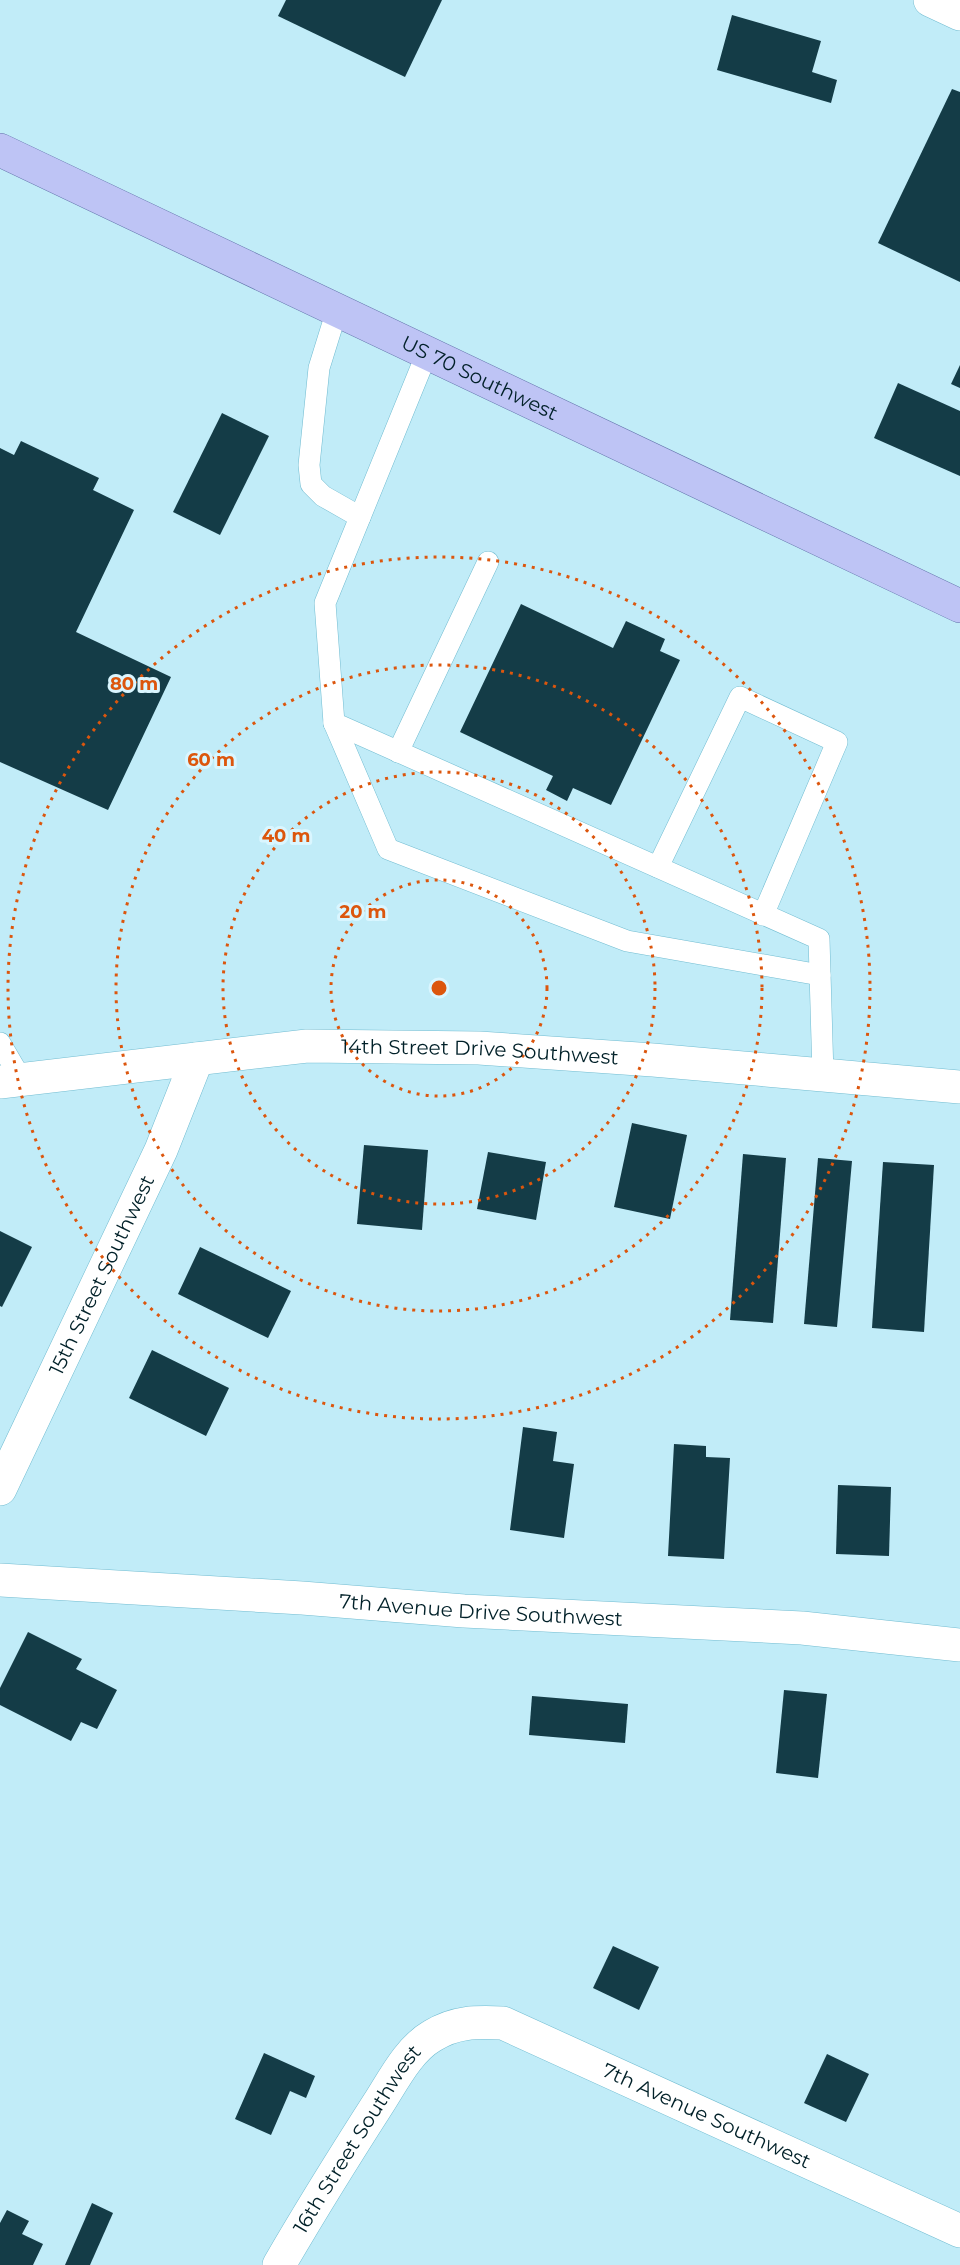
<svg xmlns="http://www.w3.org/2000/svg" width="960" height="2265" viewBox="0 0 960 2265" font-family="Montserrat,sans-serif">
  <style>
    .building { fill: #143c47 }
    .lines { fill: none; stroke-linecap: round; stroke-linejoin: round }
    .lane-casing { stroke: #71bcd1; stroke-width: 22 }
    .street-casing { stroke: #71bcd1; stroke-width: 34 }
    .primary-casing { stroke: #6071a9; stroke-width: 34 }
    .lane { stroke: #fff; stroke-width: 21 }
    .street { stroke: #fff; stroke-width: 33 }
    .primary { stroke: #bec4f5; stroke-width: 33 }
    .ring { fill: none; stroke: #dc560d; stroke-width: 3; stroke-dasharray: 3 6 }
    .labels { text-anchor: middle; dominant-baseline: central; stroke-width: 6; stroke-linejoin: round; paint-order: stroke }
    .street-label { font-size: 20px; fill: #002028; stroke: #daf6ff }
    .centre { fill: #dc560d; stroke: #daf6ff; stroke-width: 3 }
    .ring-label { font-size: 18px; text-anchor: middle; font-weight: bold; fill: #dc560d; stroke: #daf6ff; stroke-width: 6; stroke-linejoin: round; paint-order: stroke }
  </style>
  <rect width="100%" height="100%" fill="#c1ecf8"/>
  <g class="building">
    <path d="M286,0H442L405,77L278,16Z"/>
    <path d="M732,15L821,41L812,72L837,80L831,103L717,70Z"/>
    <path d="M952,89L960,92V282L878,243Z"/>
    <path d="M960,365V388L951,384Z"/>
    <path d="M898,383L960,411V476L874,438Z"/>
    <path d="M222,413L269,436L220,535L173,512Z"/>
    <path d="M21,441L99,478L93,490L134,510L76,632L171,677L108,810L0,762V448L14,455Z"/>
    <path d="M521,604L613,648L626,621L665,639L660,651L680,660L611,805L573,788L567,801L546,790L553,776L460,732Z"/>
    <path d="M632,1123L687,1135L670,1219L614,1207Z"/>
    <path d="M364,1145L428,1150L422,1230L357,1224Z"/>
    <path d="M488,1152L546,1162L536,1220L477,1209Z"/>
    <path d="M743,1154L786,1158L773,1323L730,1320Z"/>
    <path d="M818,1158L852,1161L837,1327L804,1324Z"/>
    <path d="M883,1162L934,1165L924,1332L872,1328Z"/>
    <path d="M0,1231L32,1247L2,1307L0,1306Z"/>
    <path d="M200,1247L291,1291L268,1338L178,1294Z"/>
    <path d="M152,1350L229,1388L206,1436L129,1398Z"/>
    <path d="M523,1427L557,1432L553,1461L574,1464L564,1538L510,1530Z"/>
    <path d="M674,1444L706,1446V1457L730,1458L724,1559L668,1556Z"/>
    <path d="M838,1485L891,1487L889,1556L836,1554Z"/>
    <path d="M28,1632L82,1659L76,1669L117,1690L97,1729L81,1722L71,1741L0,1705V1688Z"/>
    <path d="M784,1690L827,1694L818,1778L776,1773Z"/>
    <path d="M532,1696L628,1704L625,1743L529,1735Z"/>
    <path d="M613,1946L659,1967L639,2010L593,1988Z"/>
    <path d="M264,2053L315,2076L306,2098L290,2091L271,2135L235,2119Z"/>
    <path d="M827,2054L869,2074L846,2122L804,2103Z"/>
    <path d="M92,2203L113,2213L90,2265H65Z"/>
    <path d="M7,2210L29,2221L22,2234L43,2244L33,2265H0V2223Z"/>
  </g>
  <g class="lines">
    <g class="lane-casing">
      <g id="lane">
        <path d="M337,310L319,368L309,465L311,484L323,496L360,517"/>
        <path d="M427,353L325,603L334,723L819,939L823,1075"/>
        <path d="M334,723L388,849L627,941L820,975"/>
        <path d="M398,752L488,562"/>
        <path d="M658,867L740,697L837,742L763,915"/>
        <path d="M0,1043L21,1079"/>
      </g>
    </g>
    <g class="street-casing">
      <g id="street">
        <path d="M930,0L960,14"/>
        <path id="s1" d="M0,1082L307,1046L479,1048L653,1060L960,1087"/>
        <path id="s2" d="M0,1489L161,1150L197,1059"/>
        <path id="s3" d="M0,1580L302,1598L464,1611L802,1628L960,1645"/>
        <path id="s4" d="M279,2265C311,2210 344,2157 378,2104C393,2081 408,2050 432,2036C456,2021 477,2022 503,2023L960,2231"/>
      </g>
    </g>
    <g class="primary-casing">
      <g id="primary">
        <path id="s5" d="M0,150L960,606"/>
      </g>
    </g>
    <use href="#lane" class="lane"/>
    <use href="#street" class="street"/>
    <use href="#primary" class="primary"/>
  </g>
  <g class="ring">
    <circle cx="439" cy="988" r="108"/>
    <circle cx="439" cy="988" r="216"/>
    <circle cx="439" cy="988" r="323"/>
    <circle cx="439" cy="988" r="431"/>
  </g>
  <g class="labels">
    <g class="street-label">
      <text stroke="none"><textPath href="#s5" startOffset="531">US 70 Southwest</textPath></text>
      <text stroke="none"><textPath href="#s1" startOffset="482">14th Street Drive Southwest</textPath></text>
      <text stroke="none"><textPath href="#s2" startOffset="237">15th Street Southwest</textPath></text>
      <text stroke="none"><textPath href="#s3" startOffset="482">7th Avenue Drive Southwest</textPath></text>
      <text stroke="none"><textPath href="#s4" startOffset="574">7th Avenue Southwest</textPath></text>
      <text stroke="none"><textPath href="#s4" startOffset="148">16th Street Southwest</textPath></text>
    </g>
  </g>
  <circle cx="439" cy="988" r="9" class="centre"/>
  <g class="ring-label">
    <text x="134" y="690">80 m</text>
    <text x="211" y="766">60 m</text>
    <text x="286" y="842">40 m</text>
    <text x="363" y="918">20 m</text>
  </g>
</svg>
